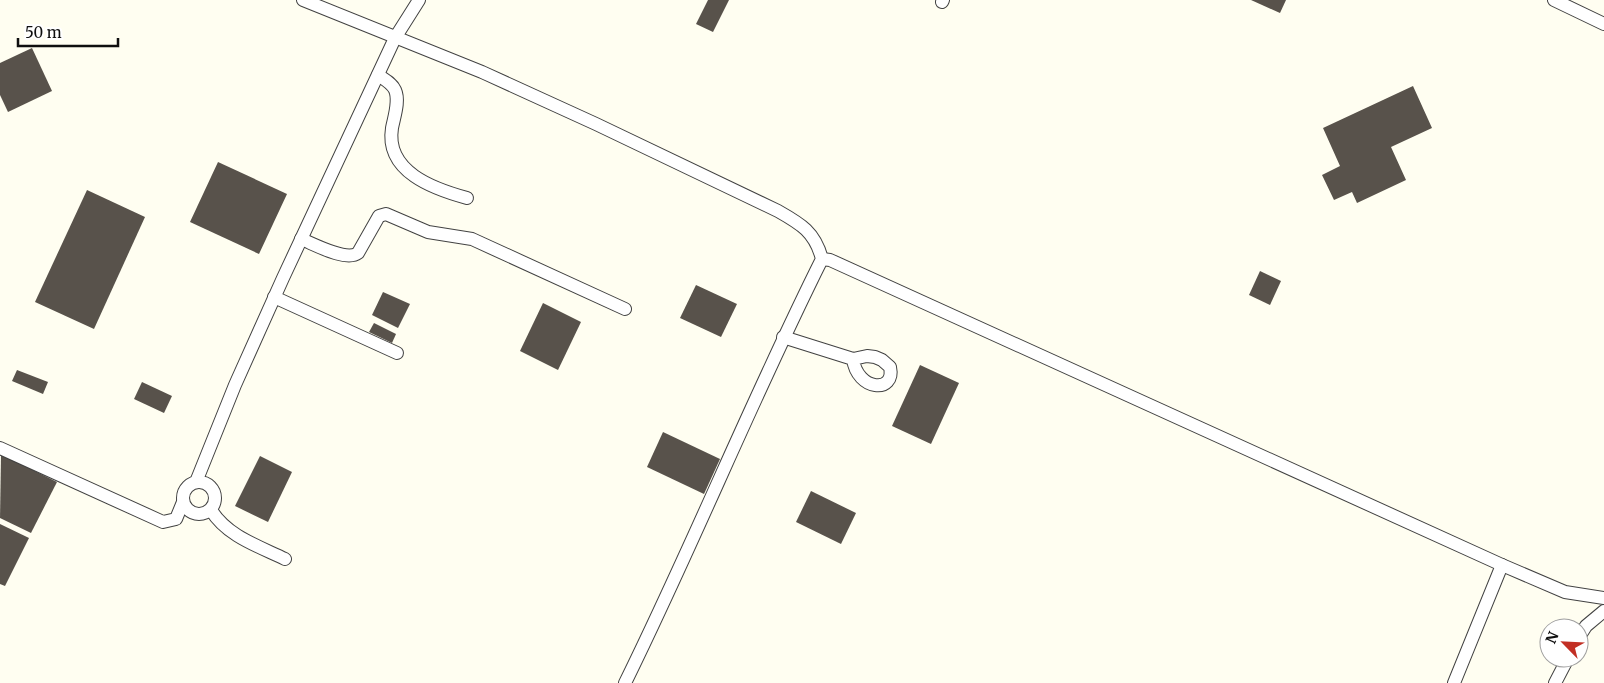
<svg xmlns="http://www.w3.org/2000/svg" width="1604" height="683" viewBox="0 0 1604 683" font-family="Merriweather,serif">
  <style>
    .building { fill: #58524b }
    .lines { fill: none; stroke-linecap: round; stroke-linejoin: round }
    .minor-casing { stroke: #424242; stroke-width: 14 }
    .minor { stroke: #fff; stroke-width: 12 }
  </style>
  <rect width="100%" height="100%" fill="#fffef1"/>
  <g class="building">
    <path d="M708,0H729L713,32L696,24Z"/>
    <path d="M1251,0H1286L1280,13Z"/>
    <path d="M32,48L52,91L8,112L0,95V63Z"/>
    <path d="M1413,86L1432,128L1391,147L1406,180L1357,203L1352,192L1334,200L1322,175L1340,166L1323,128Z"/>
    <path d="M218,162L287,194L259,254L190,222Z"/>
    <path d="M87,190L145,217L94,329L35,302Z"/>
    <path d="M1260,271L1281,281L1270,305L1249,295Z"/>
    <path d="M696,285L737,304L721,337L680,318Z"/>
    <path d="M383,292L410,304L398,328L372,315Z"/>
    <path d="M543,303L581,322L558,370L520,351Z"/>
    <path d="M374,323L396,334L392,343L369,332Z"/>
    <path d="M920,365L959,383L931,444L892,426Z"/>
    <path d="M17,370L48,382L43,394L12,381Z"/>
    <path d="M142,382L172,396L164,413L134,399Z"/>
    <path d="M663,432L720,459L704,494L647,467Z"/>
    <path d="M1,454L57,482L31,533L0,518Z"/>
    <path d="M260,456L292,472L268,522L235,506Z"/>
    <path d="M811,491L856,513L841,544L796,522Z"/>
    <path d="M0,524L29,538L5,586L0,584Z"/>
  </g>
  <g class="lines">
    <g class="minor-casing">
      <g id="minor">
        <path d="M303,0L482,72L596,124L778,211C801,224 815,232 822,259C752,399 694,543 625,683"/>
        <path d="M1554,0L1604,24"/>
        <path d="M942,2L943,0"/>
        <path d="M378,75C384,79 392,83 395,90C400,101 394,117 392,128C385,172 434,189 467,198"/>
        <path d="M301,239C314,244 346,262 358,253L379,216L386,214L428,232L472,239L625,309"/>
        <path d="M822,259L830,260L1502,565L1565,592L1604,598"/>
        <path d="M274,297L397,353"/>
        <path d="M783,337L853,359L867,356L875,357L882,360L890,367C896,394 857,391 853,359"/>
        <path d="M0,448L163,522L176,519L183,502"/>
        <circle cx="199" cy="498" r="16"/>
        <path d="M196,482L235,385L283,278L395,38L419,0"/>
        <path d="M211,510C227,536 258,546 285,559"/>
        <path d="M1579,637L1586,626L1604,611"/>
        <path d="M1454,683L1502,565"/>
        <path d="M1555,683L1568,658"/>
      </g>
    </g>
    <use href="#minor" class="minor"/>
  </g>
  <g transform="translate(1564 643) rotate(294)"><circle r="24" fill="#ffffff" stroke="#9f9f9f"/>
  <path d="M0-4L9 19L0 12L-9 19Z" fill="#c22f24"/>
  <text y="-8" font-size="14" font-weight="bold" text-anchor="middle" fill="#0f0f0f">N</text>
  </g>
  <path d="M18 38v8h100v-8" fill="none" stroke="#0f0f0f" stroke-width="2.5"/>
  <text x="25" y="38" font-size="15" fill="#0f0f0f" stroke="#ffffff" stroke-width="4" paint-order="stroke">50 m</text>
</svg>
